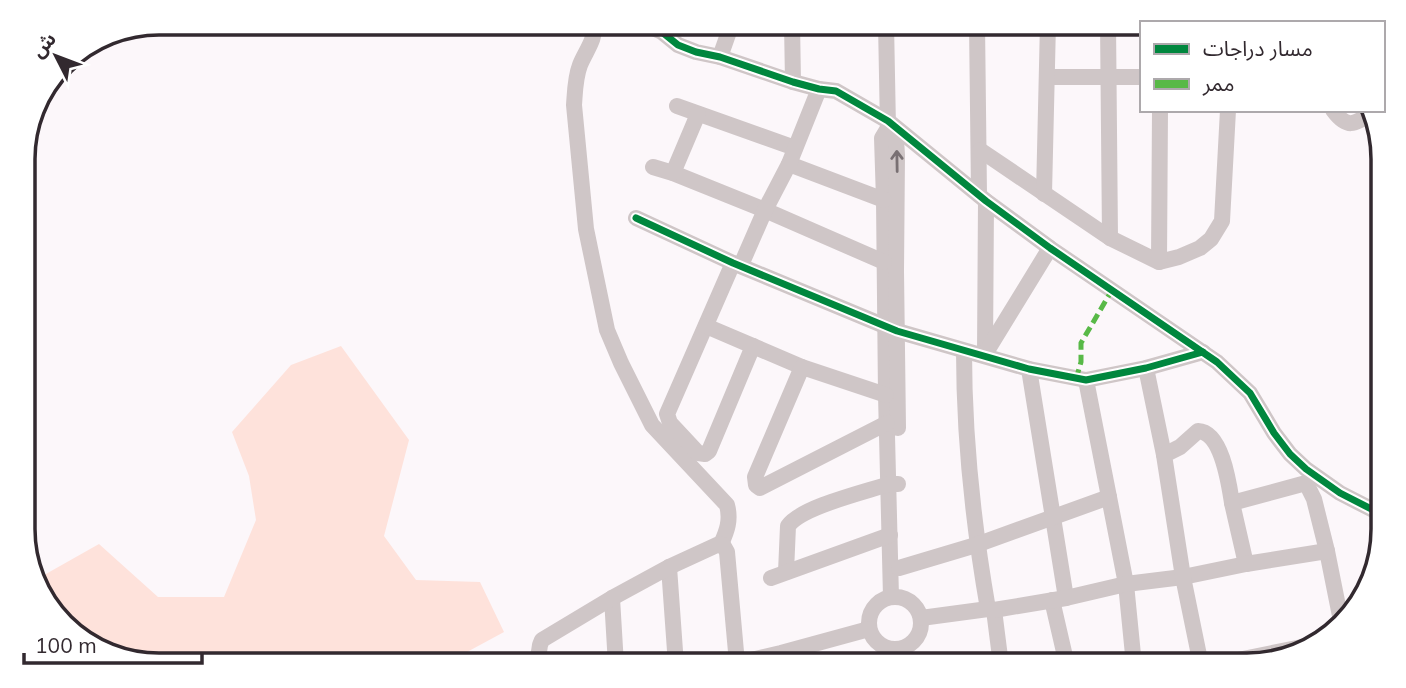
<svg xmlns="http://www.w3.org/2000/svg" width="1406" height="688" viewBox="0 0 1406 688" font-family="Mulish,'Noto Sans Arabic',sans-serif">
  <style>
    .green { fill: #fee2db }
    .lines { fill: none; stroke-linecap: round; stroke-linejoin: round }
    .minor { stroke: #cfc6c7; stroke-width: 16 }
    .quiet { stroke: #58b947; stroke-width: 5; stroke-dasharray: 10 5; stroke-linecap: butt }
    .cycleway-casing { stroke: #fff; stroke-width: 11 }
    .cycleway { stroke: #00873e; stroke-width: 7 }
    .oneway { stroke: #797073 }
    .rim { fill: none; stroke: #32292f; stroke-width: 3.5 }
  </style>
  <rect width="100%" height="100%" fill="#fcf7fa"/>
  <path class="green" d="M341,346L409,440L384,536L416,580L480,582L504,632L443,665H159L99,651L51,612L37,579L99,544L158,597H224L256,520L249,476L232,432L291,365Z"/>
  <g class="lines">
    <g class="minor">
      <path d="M594,23C596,40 586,50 580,65C575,78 575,92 574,105L586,229L607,330L621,363L652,425L727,505C731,520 727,531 721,544"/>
      <path d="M641,23L662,32L678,45L696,52L720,57L793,82L819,89L836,91L888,121L986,201L1050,248L1217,362L1250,393L1274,433L1290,454L1306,469L1340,493L1383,515"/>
      <path d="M792,23L793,82"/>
      <path d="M886,23L888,128L882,138L884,200L886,395L891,597"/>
      <path d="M977,23L979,195"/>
      <path d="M1108,23L1110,238"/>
      <path d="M720,57L732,23"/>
      <path d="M1047,77H1142"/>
      <path d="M677,106L795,148"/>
      <path d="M1333,110C1347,129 1354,125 1371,113"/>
      <path d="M888,128L896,139L897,155L896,271L898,428"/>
      <path d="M980,150L1110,238L1159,262L1179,257L1200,248L1211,239L1222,221L1228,110"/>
      <path d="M789,164L884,200"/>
      <path d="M653,167L673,173L765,210L884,262"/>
      <path d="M673,173L698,114"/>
      <path d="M1044,194L1048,23"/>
      <path d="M636,218L733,263L897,331L1029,369L1086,380L1146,368L1203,352"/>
      <path d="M1159,262L1160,110"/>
      <path d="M733,263L667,414L670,423L698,453L705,454L709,451L753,346"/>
      <path d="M741,265L765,210L789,164L819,89"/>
      <path d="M706,326L802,367"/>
      <path d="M964,351C964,438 973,523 988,609"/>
      <path d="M985,353L986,201"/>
      <path d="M985,354L1050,248"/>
      <path d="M1146,368L1164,455"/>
      <path d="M1029,369L1066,598"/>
      <path d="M1086,380L1109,497"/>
      <path d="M886,395L802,367L755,477L756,485L760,488L887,423"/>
      <path d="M1246,564L1232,503L1306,483L1314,499L1327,551L1341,621"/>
      <path d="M669,567L676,665"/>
      <path d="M899,568L976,545L1109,497L1126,584L1134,665"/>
      <path d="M786,572L788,526C801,507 865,492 889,484H898"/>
      <path d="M771,578L890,535"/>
      <circle cx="895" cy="623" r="26"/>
      <path d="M612,598L616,665"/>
      <path d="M1052,600L1067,665"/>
      <path d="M994,610L1001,665"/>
      <path d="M921,618L988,609L994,610L1066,598L1126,584L1183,577L1246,564L1327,551"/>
      <path d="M537,665L540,645L542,640L612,598L669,567L719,544L723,545L727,552L737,663"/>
      <path d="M730,665L781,653L869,629"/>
      <path d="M1201,665L1183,577L1164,455L1180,447L1198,431C1222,432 1229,484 1232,503"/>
      <path d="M1213,665L1317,644"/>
    </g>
    <path class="quiet" d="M1076,379L1081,362V343L1112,290"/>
    <g class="cycleway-casing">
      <g id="cycleway">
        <path d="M641,23L662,32L678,45L696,52L720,57L793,82L819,89L836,91L888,121L986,201L1050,248L1217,362L1250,393L1274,433L1290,454L1306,469L1340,493L1383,515"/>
        <path d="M636,218L733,263L897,331L1029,369L1086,380L1146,368L1203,352"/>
      </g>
    </g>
    <use href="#cycleway" class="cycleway"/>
  </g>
  <defs><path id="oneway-shaft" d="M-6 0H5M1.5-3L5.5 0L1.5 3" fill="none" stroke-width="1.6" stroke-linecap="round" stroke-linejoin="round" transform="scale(1.75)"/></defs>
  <use class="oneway" href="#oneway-shaft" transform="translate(897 161) rotate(-91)"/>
  <path d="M0 0H1406V688H0ZM159 35H1247A124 124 0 0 1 1371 159V529A124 124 0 0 1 1247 653H159A124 124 0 0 1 35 529V159A124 124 0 0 1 159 35Z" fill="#fff" fill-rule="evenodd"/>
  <path class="rim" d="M159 35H1247A124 124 0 0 1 1371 159V529A124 124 0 0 1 1247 653H159A124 124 0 0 1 35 529V159A124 124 0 0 1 159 35Z"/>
  <rect x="1140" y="21" width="245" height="91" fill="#ffffff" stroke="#ada9ac" stroke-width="2"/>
  <rect x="1154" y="44" width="35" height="10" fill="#00873e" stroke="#ada9ac" stroke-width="2"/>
  <text x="1203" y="56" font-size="21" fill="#32292f">مسار دراجات</text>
  <rect x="1154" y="79" width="35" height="10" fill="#58b947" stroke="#ada9ac" stroke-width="2"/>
  <text x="1203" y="91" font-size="21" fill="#32292f">ممر</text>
  <g transform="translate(56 56) rotate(312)" stroke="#ffffff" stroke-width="5" paint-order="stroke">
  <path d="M0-5L12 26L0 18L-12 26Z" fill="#32292f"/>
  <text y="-10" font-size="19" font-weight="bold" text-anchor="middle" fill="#32292f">ش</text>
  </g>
  <path d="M24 653v10h178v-10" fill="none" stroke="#32292f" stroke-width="3.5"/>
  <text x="35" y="653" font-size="21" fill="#32292f" stroke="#ffffff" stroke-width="5" paint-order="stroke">100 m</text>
</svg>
